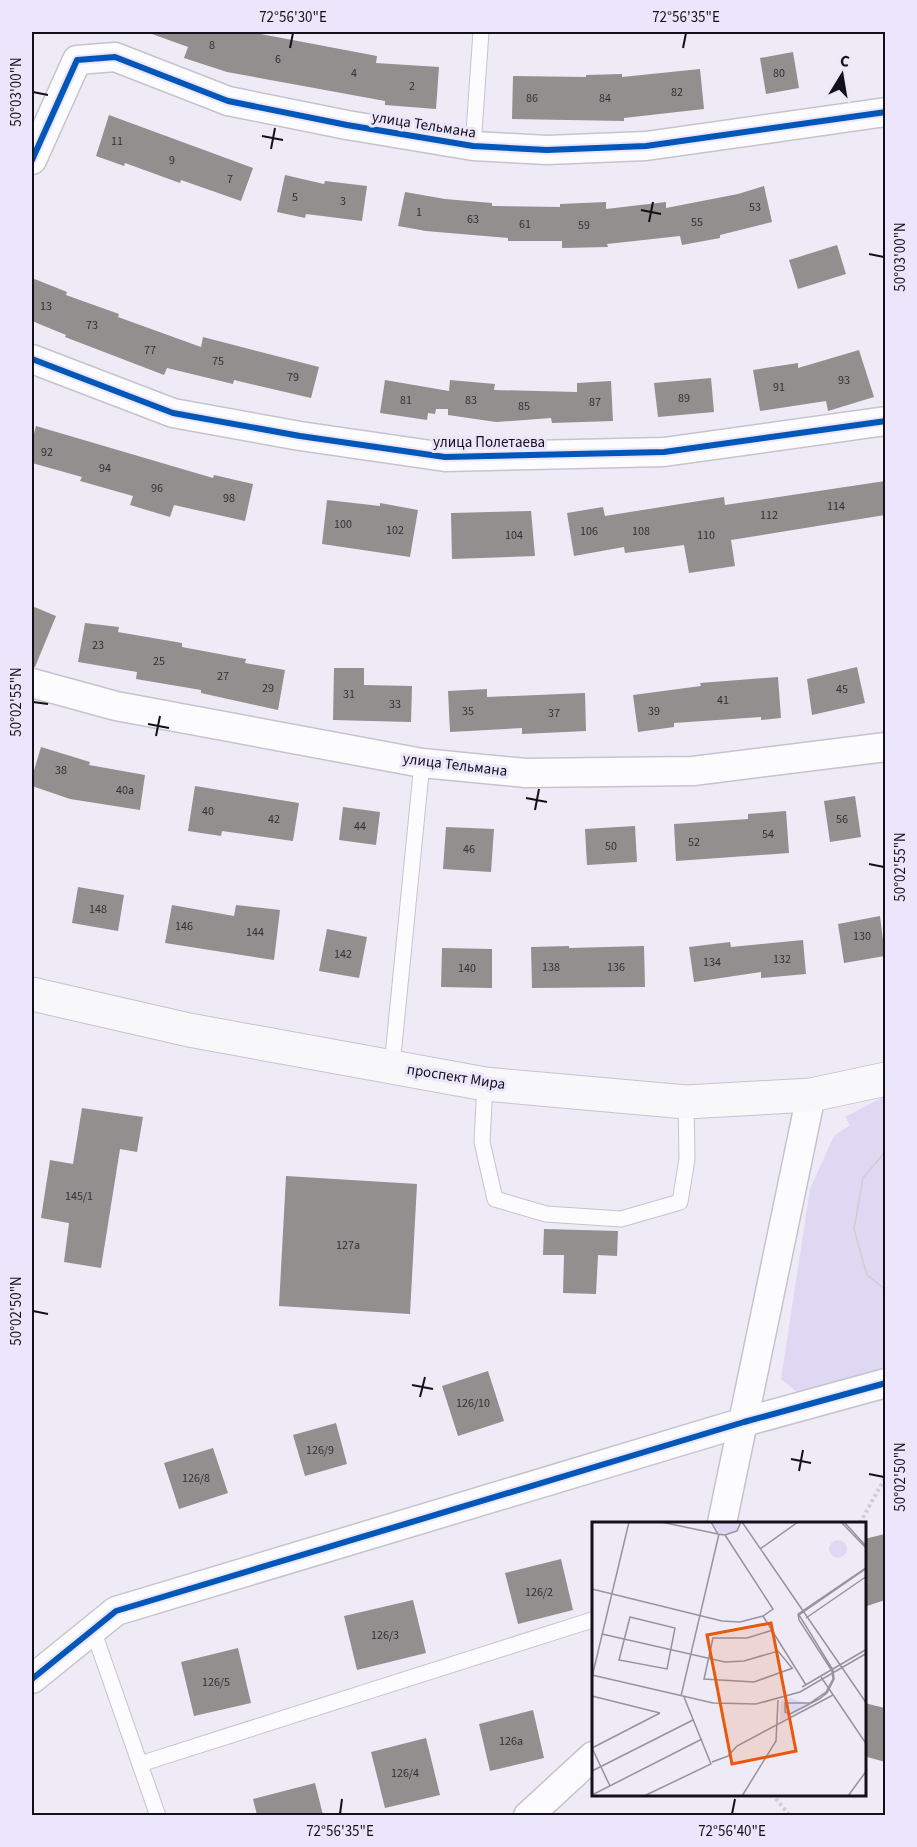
<svg xmlns="http://www.w3.org/2000/svg" width="917" height="1847" viewBox="0 0 917 1847" font-family="'Source Sans 3',sans-serif">
  <style>
    .green { fill: #dfd8f2 }
    .building { fill: #928f8f }
    .lines { fill: none; stroke-linecap: round; stroke-linejoin: round }
    .lane-casing { stroke: #c6c3cd; stroke-width: 17 }
    .street-casing { stroke: #c6c3cd; stroke-width: 31 }
    .secondary-casing { stroke: #c6c3cd; stroke-width: 35 }
    .path { stroke: #cfced1; stroke-width: 4; stroke-dasharray: 3 3; stroke-linecap: butt }
    .lane { stroke: #fcfcfe; stroke-width: 15 }
    .street { stroke: #fcfcfe; stroke-width: 28 }
    .secondary { stroke: #f8f8fb; stroke-width: 33 }
    .tram { stroke: #cfced1; stroke-width: 1.5 }
    .cycleway-casing { stroke: #ebe6fb; stroke-width: 10 }
    .cycleway { stroke: #0057b8; stroke-width: 6 }
    .ticks { fill: none; stroke: #121019; stroke-width: 2 }
    .labels { text-anchor: middle; dominant-baseline: central; stroke-width: 6; stroke-linejoin: round; paint-order: stroke }
    .number-label { font-size: 12px; fill: #323036 }
    .street-label { font-size: 15px; fill: #121019; stroke: #ebe6fb }
    .inset-road { fill: none; stroke: #96939e; stroke-width: 1.5 }
    .view { fill: #e8590c; fill-opacity: 0.15; stroke: #e8590c; stroke-width: 3 }
    .inset-edge { fill: none; stroke: #121019; stroke-width: 3 }
    .neatline { fill: none; stroke: #121019; stroke-width: 2 }
    .ticks-label { font-size: 15px; text-anchor: middle; fill: #121019 }
  </style>
  <rect width="100%" height="100%" fill="#eeebf6"/>
  <path class="green" d="M885,1096V1375L807,1400L781,1379L810,1189L834,1136L850,1125L845,1117Z"/>
  <g class="building">
    <path d="M152,32H250L377,56L376,63L439,67L436,109L385,105V101L227,72L184,58L188,47L152,34Z"/>
    <path d="M793,52L799,88L766,94L760,58Z"/>
    <path d="M700,69L704,109L624,118V121L512,119L513,76L586,77V75L622,74V77Z"/>
    <path d="M109,115L253,168L241,201L181,180L180,183L125,163L124,166L96,156Z"/>
    <path d="M285,175L324,184L325,181L367,186L362,221L306,214L305,218L277,212Z"/>
    <path d="M764,186L772,222L720,235V238L682,245L680,236L607,244L608,247L562,248V241H508V238L426,231L398,226L405,192L445,199L492,203V206L560,207V204L606,202V209L666,202V208L738,194Z"/>
    <path d="M837,245L846,274L798,289L789,260Z"/>
    <path d="M32,278L67,292L66,295L119,314L118,317L201,347L203,337L319,367L311,398L234,380L233,384L167,368L164,375L65,337L66,335L32,321Z"/>
    <path d="M859,350L874,397L828,411L826,401L760,411L753,370L798,363V368Z"/>
    <path d="M711,378L714,412L658,417L654,383Z"/>
    <path d="M385,380L449,391L450,380L495,384L494,390L577,392V383L611,381L613,421L552,423L551,418L496,422L448,415V409H436L435,414L428,413L427,420L380,413Z"/>
    <path d="M36,426L213,478L214,475L253,484L245,521L174,505L170,517L130,505L133,496L80,481L82,477L32,463V441Z"/>
    <path d="M885,481V515L731,540L735,566L689,573L684,545L625,553L624,547L574,556L567,513L603,507L605,516L724,497L725,505Z"/>
    <path d="M327,500L380,506V503L418,510L410,557L322,544Z"/>
    <path d="M531,511L535,556L452,559L451,513Z"/>
    <path d="M32,606L56,616L35,667H32Z"/>
    <path d="M85,623L119,627L118,632L182,643V647L246,659L245,663L285,670L278,710L201,693V690L136,679L137,672L78,662Z"/>
    <path d="M857,667L865,703L812,715L807,679Z"/>
    <path d="M334,668H364V685L412,686L411,722L333,720Z"/>
    <path d="M778,677L781,718L761,720V717L674,723V727L638,732L633,695L701,686L700,683Z"/>
    <path d="M487,689V697L585,693L586,731L522,734V728L450,732L448,691Z"/>
    <path d="M41,747L90,762L89,765L145,775L140,810L70,799L32,786V777Z"/>
    <path d="M195,786L299,803L293,841L222,831L221,836L188,831Z"/>
    <path d="M855,796L861,837L830,842L824,801Z"/>
    <path d="M343,807L380,812L376,845L339,840Z"/>
    <path d="M786,811L789,853L676,861L674,824L748,819V814Z"/>
    <path d="M635,826L637,862L587,865L585,829Z"/>
    <path d="M446,827L494,829L491,872L443,869Z"/>
    <path d="M78,887L124,895L118,931L72,923Z"/>
    <path d="M172,905L234,916L236,905L280,910L274,960L165,943Z"/>
    <path d="M880,916L885,956L844,963L838,924Z"/>
    <path d="M327,929L367,937L359,978L319,971Z"/>
    <path d="M803,940L806,974L761,978V972L694,982L689,947L730,942L731,947Z"/>
    <path d="M569,946V948L644,946L645,987L532,988L531,947Z"/>
    <path d="M442,948L492,949V988L441,987Z"/>
    <path d="M82,1108L143,1117L137,1152L120,1149L101,1268L64,1262L69,1223L41,1218L50,1160L73,1164Z"/>
    <path d="M286,1176L417,1184L410,1314L279,1306Z"/>
    <path d="M544,1229L618,1231L617,1256L598,1255L596,1294L563,1293L564,1255H543Z"/>
    <path d="M488,1371L504,1421L458,1436L442,1386Z"/>
    <path d="M336,1423L347,1464L305,1476L293,1435Z"/>
    <path d="M213,1448L228,1493L179,1509L164,1463Z"/>
    <path d="M885,1534V1600L864,1607V1539Z"/>
    <path d="M561,1559L573,1610L518,1624L505,1573Z"/>
    <path d="M413,1600L426,1653L357,1670L344,1616Z"/>
    <path d="M238,1648L251,1703L194,1716L181,1662Z"/>
    <path d="M864,1703L885,1708V1762L864,1756Z"/>
    <path d="M533,1710L544,1758L490,1771L479,1724Z"/>
    <path d="M426,1738L440,1795L385,1808L371,1752Z"/>
    <path d="M315,1783L323,1815H257L253,1799Z"/>
  </g>
  <g class="lines">
    <g class="lane-casing">
      <g id="lane">
        <path d="M473,146L481,32"/>
        <path d="M392,1066L422,763"/>
        <path d="M485,1084L482,1142L495,1199L546,1214L621,1219L680,1202L687,1159L686,1102"/>
        <path d="M93,1630L158,1816"/>
        <path d="M140,1764L592,1620"/>
      </g>
    </g>
    <g class="street-casing">
      <g id="street">
        <path d="M32,160L77,60L115,57L228,101L347,125L473,146L547,150L646,146L886,112"/>
        <path d="M32,359L173,413L300,436L445,457L664,452L886,421"/>
        <path d="M32,683L116,706L422,763L526,773L693,771L886,747"/>
        <path d="M722,1523L811,1095"/>
        <path d="M32,1679L116,1611L744,1422L886,1383"/>
        <path d="M528,1816L593,1756"/>
      </g>
    </g>
    <g class="secondary-casing">
      <path id="secondary" d="M32,994L189,1030L485,1084L686,1102L811,1095L886,1079"/>
    </g>
    <g class="path">
      <path d="M860,1523L886,1476"/>
      <path d="M772,1794L790,1816"/>
    </g>
    <use href="#lane" class="lane"/>
    <use href="#street" class="street"/>
    <use href="#secondary" class="secondary"/>
    <path class="tram" d="M886,1151L863,1178L854,1229L867,1275L886,1290"/>
    <g class="cycleway-casing">
      <g id="cycleway">
        <path d="M32,160L77,60L115,57L228,101L347,125L473,146L547,150L646,146L886,112"/>
        <path d="M32,359L173,413L300,436L445,457L664,452L886,421"/>
        <path d="M32,1679L116,1611L744,1422L886,1383"/>
      </g>
    </g>
    <use href="#cycleway" class="cycleway"/>
  </g>
  <path class="ticks" d="M290,48L293,33M683,48L686,33M33,92L48,95M262,136L283,140M271,149L275,128M641,210L661,214M649,222L653,202M869,254L884,257M33,702L48,704M148,724L169,728M156,736L160,716M526,798L547,802M535,810L539,789M869,864L884,867M33,1311L48,1314M412,1385L433,1389M420,1397L425,1377M791,1459L811,1463M799,1471L803,1450M869,1474L884,1477M340,1814L342,1799M732,1814L735,1799"/>
  <g class="labels">
    <g class="number-label">
      <text x="212" y="45">8</text>
      <text x="278" y="59">6</text>
      <text x="354" y="73">4</text>
      <text x="779" y="73">80</text>
      <text x="412" y="86">2</text>
      <text x="677" y="92">82</text>
      <text x="532" y="98">86</text>
      <text x="605" y="98">84</text>
      <text x="117" y="141">11</text>
      <text x="172" y="160">9</text>
      <text x="230" y="179">7</text>
      <text x="295" y="197">5</text>
      <text x="343" y="201">3</text>
      <text x="755" y="207">53</text>
      <text x="419" y="212">1</text>
      <text x="473" y="219">63</text>
      <text x="697" y="222">55</text>
      <text x="525" y="224">61</text>
      <text x="584" y="225">59</text>
      <text x="46" y="306">13</text>
      <text x="92" y="325">73</text>
      <text x="150" y="350">77</text>
      <text x="218" y="361">75</text>
      <text x="293" y="377">79</text>
      <text x="844" y="380">93</text>
      <text x="779" y="387">91</text>
      <text x="684" y="398">89</text>
      <text x="406" y="400">81</text>
      <text x="471" y="400">83</text>
      <text x="595" y="402">87</text>
      <text x="524" y="406">85</text>
      <text x="47" y="452">92</text>
      <text x="105" y="468">94</text>
      <text x="157" y="488">96</text>
      <text x="229" y="498">98</text>
      <text x="836" y="506">114</text>
      <text x="769" y="515">112</text>
      <text x="343" y="524">100</text>
      <text x="395" y="530">102</text>
      <text x="589" y="531">106</text>
      <text x="641" y="531">108</text>
      <text x="514" y="535">104</text>
      <text x="706" y="535">110</text>
      <text x="98" y="645">23</text>
      <text x="159" y="661">25</text>
      <text x="223" y="676">27</text>
      <text x="268" y="688">29</text>
      <text x="842" y="689">45</text>
      <text x="349" y="694">31</text>
      <text x="723" y="700">41</text>
      <text x="395" y="704">33</text>
      <text x="468" y="711">35</text>
      <text x="654" y="711">39</text>
      <text x="554" y="713">37</text>
      <text x="61" y="770">38</text>
      <text x="125" y="790">40а</text>
      <text x="208" y="811">40</text>
      <text x="274" y="819">42</text>
      <text x="842" y="819">56</text>
      <text x="360" y="826">44</text>
      <text x="768" y="834">54</text>
      <text x="694" y="842">52</text>
      <text x="611" y="846">50</text>
      <text x="469" y="849">46</text>
      <text x="98" y="909">148</text>
      <text x="184" y="926">146</text>
      <text x="255" y="932">144</text>
      <text x="862" y="936">130</text>
      <text x="343" y="954">142</text>
      <text x="782" y="959">132</text>
      <text x="712" y="962">134</text>
      <text x="551" y="967">138</text>
      <text x="616" y="967">136</text>
      <text x="467" y="968">140</text>
      <text x="79" y="1196">145/1</text>
      <text x="348" y="1245">127а</text>
      <text x="473" y="1403">126/10</text>
      <text x="320" y="1450">126/9</text>
      <text x="196" y="1478">126/8</text>
      <text x="539" y="1592">126/2</text>
      <text x="385" y="1635">126/3</text>
      <text x="216" y="1682">126/5</text>
      <text x="511" y="1741">126а</text>
      <text x="405" y="1773">126/4</text>
    </g>
    <g class="street-label">
      <text transform="translate(424 125) rotate(9)">улица Тельмана</text>
      <text x="489" y="442">улица Полетаева</text>
      <text transform="translate(455 765) rotate(7)">улица Тельмана</text>
      <text transform="translate(456 1077) rotate(9)">проспект Мира</text>
    </g>
  </g>
  <g transform="translate(592 1522)">
    <rect width="274" height="274" fill="#eeebf6"/>
    <path d="M120,0H148L146,7L137,12L128,11ZM237 27a9 9 0 1 1 18 0a9 9 0 1 1-18 0ZM199,176L219,183L188,199L189,179Z" fill="#dfd8f2"/>
    <path class="inset-road" d="M69,0L126,12M119,0L126,12L133,13L145,9L149,0M150,0L275,182M249,0L275,27M252,0L275,25M168,27L206,0M275,45L206,92L207,98L240,149L241,157L234,170L218,181H193V190L198,192L227,177L235,171L242,157L241,148L207,93L275,46M0,67L130,99L148,100L171,94L181,87L133,13M171,94L214,163M38,95L83,106L75,147L27,138ZM214,96L275,54M181,108L155,116H121L112,157L162,160L201,146M10,112L133,140L152,139L186,129L200,146M0,153L121,181L164,182L208,170L275,131M0,155L37,0M229,155L275,223M210,165L275,127M0,174L68,191M89,174L127,12M0,226L68,191M0,226L18,264M120,240L136,234L145,224L241,173M0,249L101,198M0,273L110,217M52,274L119,242L92,175M150,274L184,219L186,178M256,274L275,248"/>
    <path class="view" d="M179,101L204,229L140,242L115,113Z"/>
    <rect width="274" height="274" class="inset-edge"/>
  </g>
  <rect width="917" height="1847" fill="none" stroke="#ebe6fb" stroke-width="66"/>
  <g transform="translate(842 75) rotate(11)" stroke="#ebe6fb" stroke-width="4.5" paint-order="stroke">
  <path d="M0-4.5L10 22L0 15L-10 22Z" fill="#121019"/>
  <text y="-9" font-size="16" font-weight="bold" text-anchor="middle" fill="#121019">С</text>
  </g>
  <rect x="33" y="33" width="851" height="1781" class="neatline"/>
  <g class="ticks-label">
    <text x="293" y="22">72°56'30"E</text>
    <text x="686" y="22">72°56'35"E</text>
    <text transform="translate(16 92) rotate(-90)" y="5">50°03'00"N</text>
    <text transform="translate(900 257) rotate(-90)" y="5">50°03'00"N</text>
    <text transform="translate(16 702) rotate(-90)" y="5">50°02'55"N</text>
    <text transform="translate(900 867) rotate(-90)" y="5">50°02'55"N</text>
    <text transform="translate(16 1311) rotate(-90)" y="5">50°02'50"N</text>
    <text transform="translate(900 1477) rotate(-90)" y="5">50°02'50"N</text>
    <text x="340" y="1836">72°56'35"E</text>
    <text x="732" y="1836">72°56'40"E</text>
  </g>
</svg>
